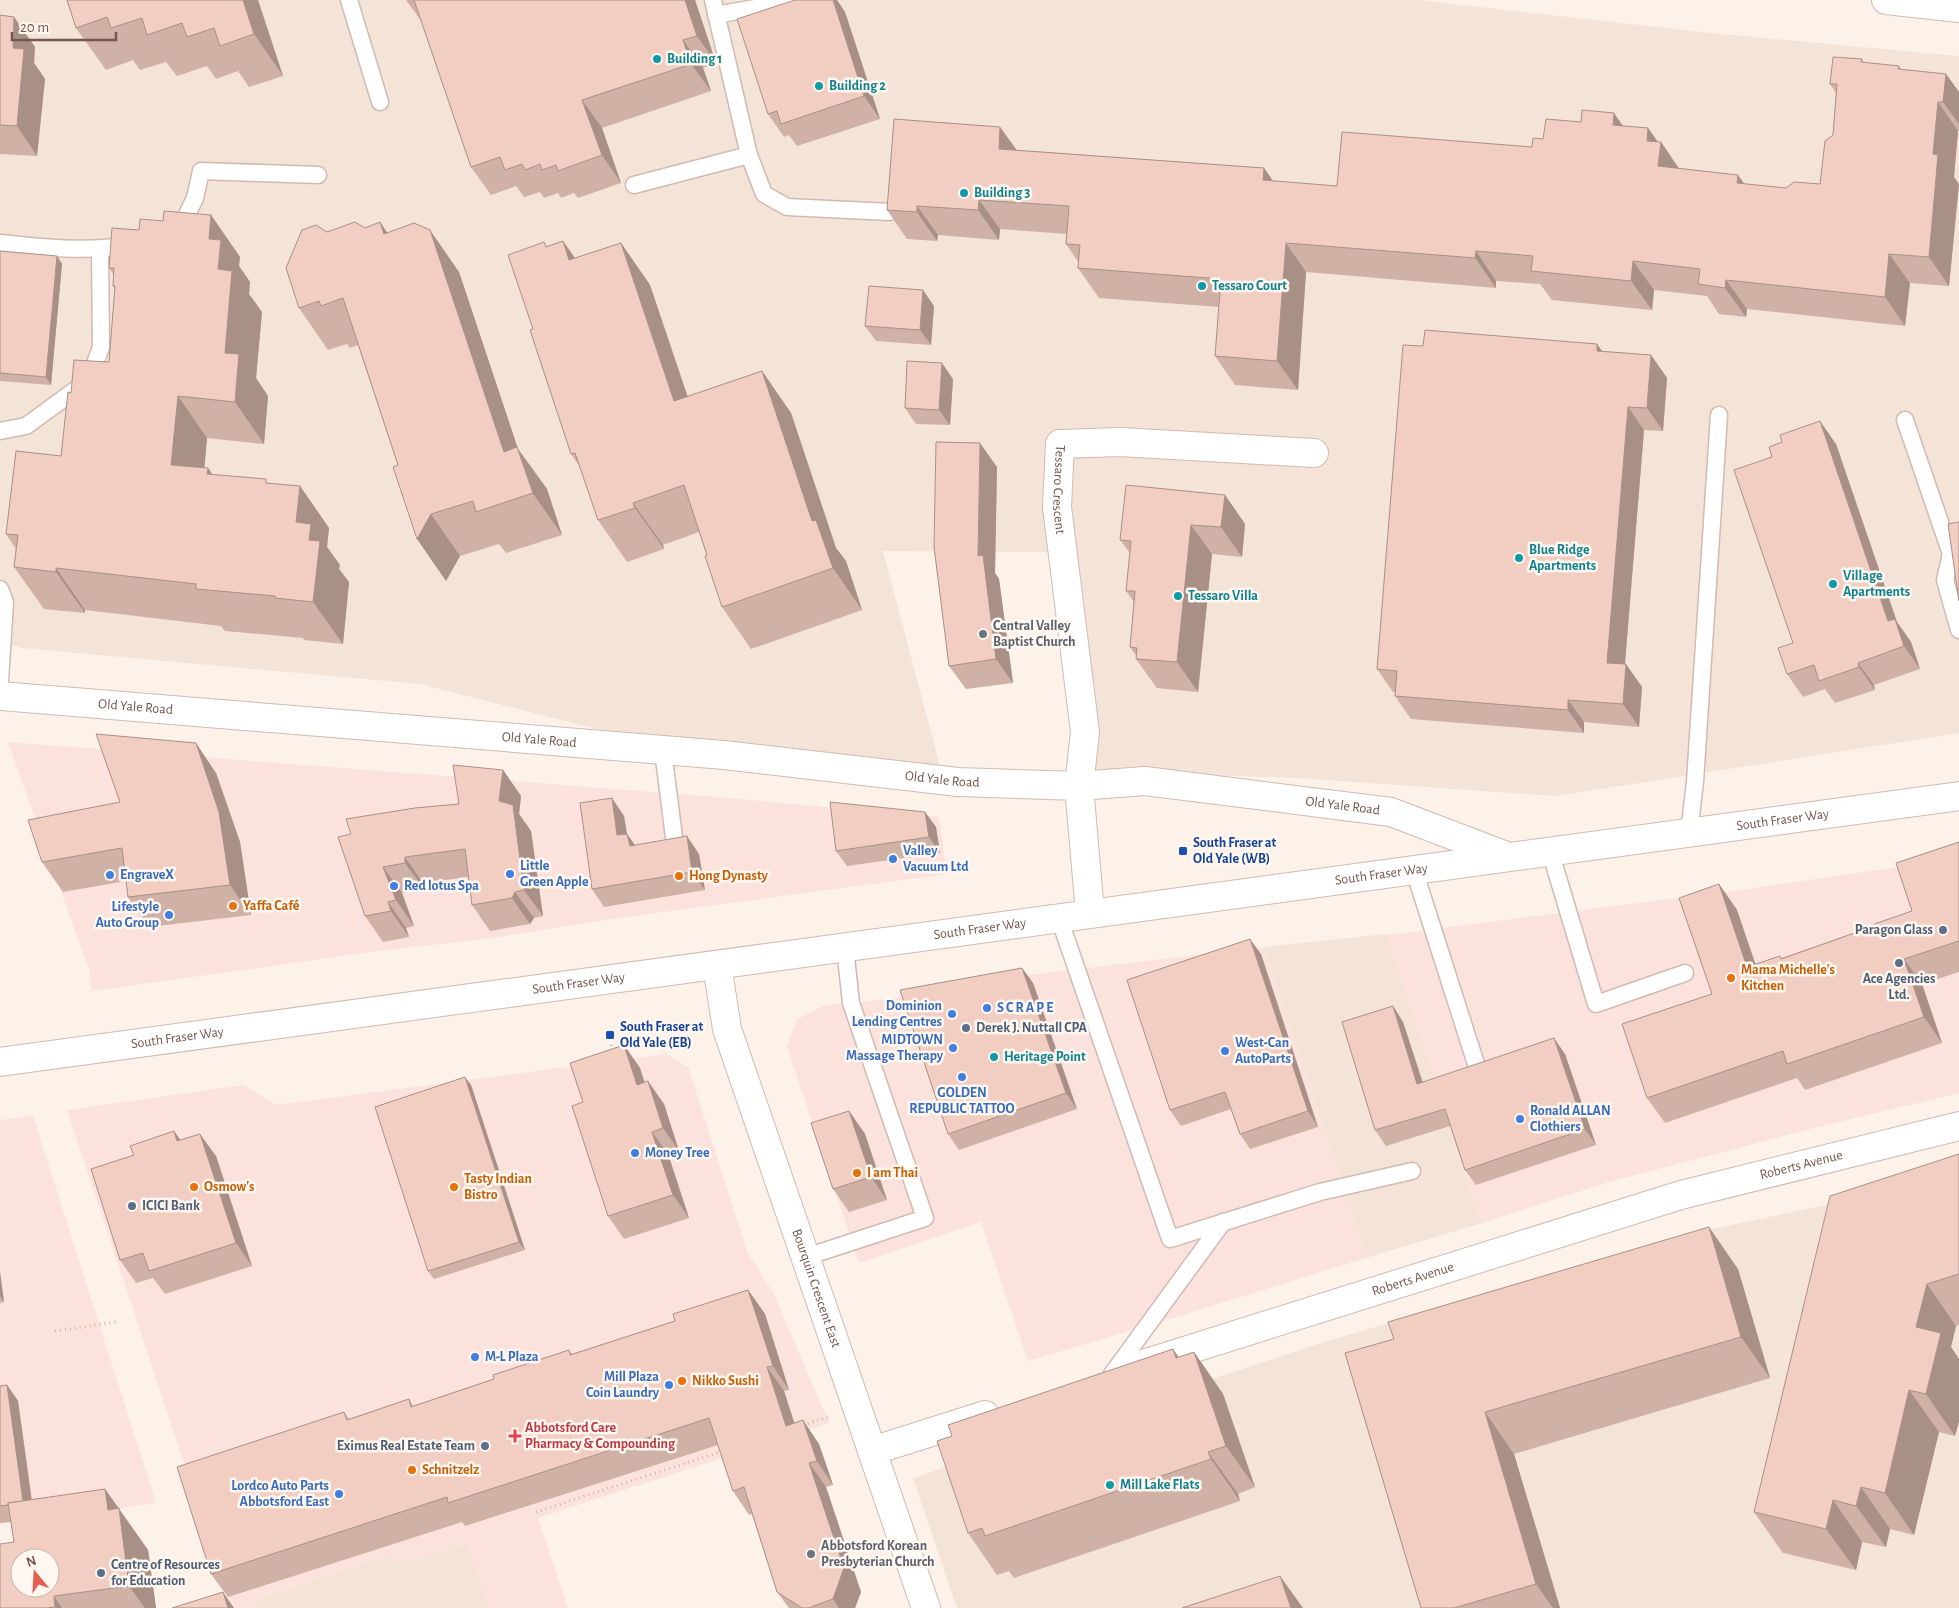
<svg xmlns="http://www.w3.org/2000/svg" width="1959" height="1608" viewBox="0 0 1959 1608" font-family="'Alegreya Sans',sans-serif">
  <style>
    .residential { fill: #f4e3d7 }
    .commercial { fill: #fce2dd }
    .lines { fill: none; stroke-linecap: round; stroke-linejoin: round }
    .lane-casing { stroke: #d1bbb1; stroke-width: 19 }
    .street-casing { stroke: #d1bbb1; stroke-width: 30 }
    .secondary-casing { stroke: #d4baaf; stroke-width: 30 }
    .path { stroke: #d7b1a4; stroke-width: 3; stroke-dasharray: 1 4; stroke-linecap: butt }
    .lane { stroke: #fff; stroke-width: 16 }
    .street { stroke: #fff; stroke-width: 28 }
    .secondary { stroke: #fff; stroke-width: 28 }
    .wall { fill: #cfb1a6 }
    .shaded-wall { fill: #a99087 }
    .building { fill: #f1cec1; stroke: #a99087; fill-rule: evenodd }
    .culture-dot { fill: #0f9aa8; stroke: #fff7f0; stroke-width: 2 }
    .worship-dot { fill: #6b7280; stroke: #fff7f0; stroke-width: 2 }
    .transit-dot { fill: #1a4fb4; stroke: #fff7f0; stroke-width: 2 }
    .shop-dot { fill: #3f7fe0; stroke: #fff7f0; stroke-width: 2 }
    .food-dot { fill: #e8710a; stroke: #fff7f0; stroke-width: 2 }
    .service-dot { fill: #5c6f8a; stroke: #fff7f0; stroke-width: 2 }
    .health-dot { fill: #e0444e; stroke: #fff7f0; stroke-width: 2 }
    .labels { text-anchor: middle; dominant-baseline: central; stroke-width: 5; stroke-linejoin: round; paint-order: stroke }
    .culture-label { font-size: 14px; font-weight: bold; fill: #0d838f; stroke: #fff7f0; text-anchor: start }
    .street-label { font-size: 14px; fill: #77564d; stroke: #fff7f0 }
    .worship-label { font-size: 14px; font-weight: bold; fill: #5b616d; stroke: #fff7f0; text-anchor: start }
    .transit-label { font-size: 14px; font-weight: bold; fill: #164399; stroke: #fff7f0; text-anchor: start }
    .shop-label { font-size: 14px; font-weight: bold; fill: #366cbe; stroke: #fff7f0; text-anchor: start }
    .food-label { font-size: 14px; font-weight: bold; fill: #c56008; stroke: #fff7f0; text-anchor: start }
    .service-label { font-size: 14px; font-weight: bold; fill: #4e5e75; stroke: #fff7f0; text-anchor: start }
    .health-label { font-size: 14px; font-weight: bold; fill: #be3a42; stroke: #fff7f0; text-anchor: start }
  </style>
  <rect width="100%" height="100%" fill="#fcf2e9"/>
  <g class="residential">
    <path d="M0,0H1418L1711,33L1959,56V733L1556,796L1297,778L1094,771L1057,441L1053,552L883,551L942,774L639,740L420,684L22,648L0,642Z"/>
    <path d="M1386,934L1482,1223L1366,1258L1263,947Z"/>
    <path d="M1959,1167V1608H957L913,1478L1321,1343L1692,1233L1836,1203Z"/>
    <path d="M468,1543L490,1608H256L253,1600L393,1554L397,1566Z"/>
  </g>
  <g class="commercial">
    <path d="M8,742L704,796L939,817L947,874L604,920L486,939L379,951L92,991L89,970Z"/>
    <path d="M1959,861V1093L1814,1128L1609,1182L1482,1223L1386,935L1733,891L1884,869Z"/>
    <path d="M1263,947L1366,1258L1147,1326L1028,1361L981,1222L859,1263L787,1047L796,1020L823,1006L902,997L1037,974Z"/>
    <path d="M666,1054L688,1067L748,1254L773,1292L829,1423L538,1518L568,1608H489L467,1543L397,1566L393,1554L254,1599L256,1608H232L67,1110L244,1085L276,1105Z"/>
    <path d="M33,1116L156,1503L0,1524V1120Z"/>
  </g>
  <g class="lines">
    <g class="lane-casing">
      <g id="lane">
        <path d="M349,0L380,102"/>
        <path d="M713,0L749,155L764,194L787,207L890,212"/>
        <path d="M716,15L800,0"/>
        <path d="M634,185L749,155"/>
        <path d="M177,232L179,231L195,198L201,171L318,175"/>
        <path d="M0,243C45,248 87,252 132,245"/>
        <path d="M1905,420L1951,554L1945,580L1959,630"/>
        <path d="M0,431L26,426L89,380L101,347L100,249"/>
        <path d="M0,589L5,602L0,681"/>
        <path d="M663,751L675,845"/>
        <path d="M1689,833L1695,782L1719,415"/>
        <path d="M1550,851L1596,1004L1685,973"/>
        <path d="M1414,870L1477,1067"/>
        <path d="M1059,918L1170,1239L1320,1192L1412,1171"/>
        <path d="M806,1257L925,1218L851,1003L845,948"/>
        <path d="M1112,1374L1223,1222"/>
      </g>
    </g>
    <g class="street-casing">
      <g id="street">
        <path id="s1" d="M1314,453L1120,442L1060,444L1057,507L1085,732L1079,786L1145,781L1391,812L1509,857"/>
        <path id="s2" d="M0,696L724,755L958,782L1079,786L1090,913"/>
        <path id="s3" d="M1140,1365L1681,1195L1959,1126"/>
        <path d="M872,1451L985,1415"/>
      </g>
    </g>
    <g class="secondary-casing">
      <g id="secondary">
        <path d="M1886,0L1959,8"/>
        <path id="s4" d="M717,965L727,1029L926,1608"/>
        <path id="s5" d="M0,1062L1959,796"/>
      </g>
    </g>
    <g class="path">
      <path d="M610,1035L612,1052"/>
      <path d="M55,1331L116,1322"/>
      <path d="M803,1425L828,1417"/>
      <path d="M536,1512L723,1451"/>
    </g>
    <use href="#lane" class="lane"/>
    <use href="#street" class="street"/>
    <use href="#secondary" class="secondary"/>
  </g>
  <g class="wall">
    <path d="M67,0H258L283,76L249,87L238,71L216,79L207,66L177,76L166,62L140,70L133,60L106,70L76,28Z"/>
    <path d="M406,0H695L716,63L703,68L711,91L602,128L621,183L578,198L574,193L561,198L558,193L544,198L540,192L524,197L516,186L491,195L471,167L422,22Z"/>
    <path d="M795,0H837L845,12L880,119L797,146L789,135L784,137L768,114Z"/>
    <path d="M0,15L14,17L35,47L34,63L45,79L37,156L0,154Z"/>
    <path d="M1862,59L1864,63L1899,66L1901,69L1946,74L1959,92V131H1958L1954,177L1959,184L1949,286L1910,283L1905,326L1747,309L1746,317L1719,314L1707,296L1654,290L1652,310L1552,300L1540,284L1496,281V288L1306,272L1298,390L1235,385L1215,356L1219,307L1099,298L1078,268L1079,263L1066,244L1067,234L1000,229L999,240L938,235L937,241L907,239L887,210L1016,150L1264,168L1273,181L1337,186L1532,147L1543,139L1623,126L1648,128L1658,142H1661L1679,168L1745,184L1786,188L1820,184L1833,135L1836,93L1830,84Z"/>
    <path d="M211,215L240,257L239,266L250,282L249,294L262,312L256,378L268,396L264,444L207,438L204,468H208L212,474L269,484L300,486L329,528L327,547L340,565L339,569L349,582L343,644L304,640L303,638L225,631L221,626L85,610V613L44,609L14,567L16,549L6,534L61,456L109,362L115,289L113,286L114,275L109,268L139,230L163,221Z"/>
    <path d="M380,222L387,233L459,272L518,449L547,489L562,535L506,553L499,544L460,556L446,581L398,465L358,345L350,348L347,344L328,350L299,308L327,232L365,228Z"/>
    <path d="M563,241L575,258L621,243L650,285L688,397L762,371L791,413L836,548L846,561L862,610L751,649L722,607L707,555L699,532L663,545L664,549L627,562L598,520L580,467L571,454L533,329L547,246Z"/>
    <path d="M0,251L57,256L62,264L51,385L0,381Z"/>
    <path d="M934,306L931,345L876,341L865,326Z"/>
    <path d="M1597,344L1602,351L1651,355L1667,378L1663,431L1644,430L1625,664L1642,687L1639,727L1584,722V733L1411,719L1395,696V692H1393L1377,669L1423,346Z"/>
    <path d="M953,379L950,425L916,424L905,408Z"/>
    <path d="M1836,444L1897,622L1911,642L1920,669L1874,685L1875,690L1835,703L1825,689L1803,697L1787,674Z"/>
    <path d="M997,467L995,573L999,579L1013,683L966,689L949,666Z"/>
    <path d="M1225,495L1245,524L1242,557L1212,554L1198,692L1157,688L1136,659L1137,657L1130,647L1134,602L1126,591L1130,553L1120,540Z"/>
    <path d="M503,770L521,796L519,814L531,831L543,916L534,918L530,924L490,931L472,905L468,877L423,883L424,889L402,893L414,926L406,928L409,937L383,942L365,916L351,834L459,804Z"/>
    <path d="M216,773L240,842L251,915L149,927L128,897L126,881L63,892L42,862L120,802Z"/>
    <path d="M925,812L936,827L940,853L847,866L836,851Z"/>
    <path d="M624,816L627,834L635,845L699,854L705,890L604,907L592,889Z"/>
    <path d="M1959,842V972L1922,984L1942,1043L1805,1090L1797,1078L1665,1123L1647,1098L1712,994L1719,884L1737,910L1755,964L1782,958L1863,930L1912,911Z"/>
    <path d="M1261,954L1318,1127L1250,1149L1240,1134L1231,1109L1181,1126L1170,1110Z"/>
    <path d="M1022,968L1033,983L1077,1109L959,1150L948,1134Z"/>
    <path d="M1393,1006L1403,1022L1423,1082L1565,1054L1596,1145L1476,1185L1465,1170L1450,1126L1386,1146L1375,1130Z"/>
    <path d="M624,1045L640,1068L644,1082L664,1104L679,1151L668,1154L689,1218L624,1239L608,1216L583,1102Z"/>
    <path d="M471,1085L525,1250L434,1279L428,1271Z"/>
    <path d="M849,1111L865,1134L887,1200L849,1212L833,1189Z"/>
    <path d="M174,1131L180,1140L216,1156L252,1266L165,1294L153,1278L136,1283L120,1260L134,1155Z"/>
    <path d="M1959,1154V1325L1956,1326L1951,1347L1959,1359V1421L1955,1436L1939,1432L1914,1535L1890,1529L1886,1547L1862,1542L1856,1570L1783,1553L1754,1512Z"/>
    <path d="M1738,1269L1770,1378L1514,1454L1560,1608H1421L1345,1353Z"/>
    <path d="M0,1272L4,1302L0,1303Z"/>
    <path d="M748,1290L765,1314L789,1390L784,1391L794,1423L819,1444L833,1485L826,1487L861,1592L855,1608H789L777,1592L752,1514L749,1515L733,1491L718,1445L465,1526L462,1522L228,1597L211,1574L344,1412L349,1419L409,1399L413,1406L494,1379L569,1350L572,1354L675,1321Z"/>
    <path d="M1194,1352L1223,1394L1255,1487L1238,1494L1240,1501L1014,1578L1009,1571L997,1575L968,1533L1179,1357Z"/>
    <path d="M7,1385L18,1401L32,1500L105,1489L148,1550L156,1608H0L14,1542L11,1522L0,1523V1386Z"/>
  </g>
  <g class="shaded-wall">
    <path d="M243,0H258L283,76L254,34Z"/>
    <path d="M685,0H695L716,63L697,36Z"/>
    <path d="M833,0H837L845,12L880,119L864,96Z"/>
    <path d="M14,17L35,47L34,63L45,79L37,156L17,126L13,48Z"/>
    <path d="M683,40L703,68L711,91L691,64Z"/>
    <path d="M1946,74L1959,92V124L1943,102Z"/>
    <path d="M582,100L602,128L621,183L602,155Z"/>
    <path d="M1938,102L1958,131L1954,177L1959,184L1949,286L1929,257L1933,154Z"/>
    <path d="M1614,113L1634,142L1613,125Z"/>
    <path d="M1000,127L1021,156L999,149Z"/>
    <path d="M1648,128L1660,145L1661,142L1681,172L1658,166L1647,141Z"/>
    <path d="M1264,168L1284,197L1263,180Z"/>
    <path d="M1738,175L1759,204L1737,183Z"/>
    <path d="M979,200L1000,229L999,240L978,210Z"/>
    <path d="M917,206L938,235L937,241L917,212Z"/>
    <path d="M211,215L240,257L239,266L250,282L249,294L262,312L256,378L268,396L264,444L235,402L225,353L218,269L209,239Z"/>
    <path d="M380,222L409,264L384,234Z"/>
    <path d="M430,230L459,272L518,449L547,489L562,535L504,452Z"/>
    <path d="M563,241L592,283L569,260Z"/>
    <path d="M621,243L650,285L703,443L674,401Z"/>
    <path d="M1286,243L1306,272L1298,390L1277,361Z"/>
    <path d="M1476,251L1496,281V288L1475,258Z"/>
    <path d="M1889,254L1910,283L1905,326L1885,297Z"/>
    <path d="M57,256L62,264L51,385L46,377Z"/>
    <path d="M1633,261L1654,290L1652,310L1631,281Z"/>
    <path d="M1726,280L1747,309L1746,317L1725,288Z"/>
    <path d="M923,290L934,306L931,345L920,330Z"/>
    <path d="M1597,344L1613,367L1597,351Z"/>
    <path d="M1651,355L1667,378L1663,431L1647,408Z"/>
    <path d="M942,363L953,379L950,425L939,410Z"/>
    <path d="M762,371L791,413L836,548L846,561L862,610L833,568L812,521Z"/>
    <path d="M178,396L207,438L201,507L171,465Z"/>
    <path d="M1628,407L1644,430L1623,686L1607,663Z"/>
    <path d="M1820,421L1836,444L1897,622L1911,642L1920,669L1904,646L1888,621Z"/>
    <path d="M980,443L997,467L995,573L999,579L1013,683L996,659L978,556Z"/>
    <path d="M208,468L237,510L207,474Z"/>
    <path d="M300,486L329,528L327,547L340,565L339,569L349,582L343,644L313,602L296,522Z"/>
    <path d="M1225,495L1245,524L1242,557L1221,527Z"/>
    <path d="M633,503L663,545L664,549L635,508Z"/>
    <path d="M431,514L460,556L446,581L417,539Z"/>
    <path d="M1191,525L1212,554L1198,692L1177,662Z"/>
    <path d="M56,568L85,610V613L56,572Z"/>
    <path d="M1858,663L1874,685L1875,690L1859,667Z"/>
    <path d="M1626,664L1642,687L1639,727L1623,704Z"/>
    <path d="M1568,700L1584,722V733L1568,710Z"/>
    <path d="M196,743L216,773L240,842L251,915L230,885Z"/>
    <path d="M503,770L521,796L519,814L531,831L543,916L524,890L499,801Z"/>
    <path d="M612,798L624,816L627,834L639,851L643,863L617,835Z"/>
    <path d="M925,812L936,827L940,853L929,837Z"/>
    <path d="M687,836L699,854L705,890L692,872Z"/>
    <path d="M405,857L423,883L424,889L405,863Z"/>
    <path d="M383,867L402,893L414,926L396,900Z"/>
    <path d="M1719,884L1737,910L1765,992L1747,967Z"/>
    <path d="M515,892L534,918L530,924L512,898Z"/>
    <path d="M388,902L406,928L409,937L391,911Z"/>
    <path d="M1250,939L1261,954L1318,1127L1308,1111Z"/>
    <path d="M1904,959L1922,984L1942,1043L1924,1017Z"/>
    <path d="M1022,968L1033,983L1077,1109L1066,1093Z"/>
    <path d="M1393,1006L1403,1022L1428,1100L1417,1084Z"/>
    <path d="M1554,1038L1565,1054L1596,1145L1585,1129Z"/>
    <path d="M624,1045L640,1068L653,1108L637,1085Z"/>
    <path d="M465,1077L471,1085L525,1250L519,1242Z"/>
    <path d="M648,1081L664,1104L679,1151L663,1128Z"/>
    <path d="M849,1111L865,1134L887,1200L871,1177Z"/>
    <path d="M174,1131L190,1154L177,1141Z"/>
    <path d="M652,1132L668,1154L689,1218L673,1195Z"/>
    <path d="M200,1134L216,1156L252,1266L236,1243Z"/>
    <path d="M1709,1227L1738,1269L1770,1378L1741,1337Z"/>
    <path d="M0,1272L4,1302L0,1296Z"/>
    <path d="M1927,1284L1956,1326L1951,1347L1959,1359V1421L1955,1436L1926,1394L1916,1327Z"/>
    <path d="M748,1290L765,1314L789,1390L773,1366Z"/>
    <path d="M1173,1349L1202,1390L1176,1358Z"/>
    <path d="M1194,1352L1223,1394L1255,1487L1226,1446Z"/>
    <path d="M767,1367L784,1391L803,1450L786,1426Z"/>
    <path d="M7,1385L18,1401L34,1518L23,1503Z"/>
    <path d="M1909,1390L1939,1432L1914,1535L1885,1493Z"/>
    <path d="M1485,1412L1514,1454L1560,1608H1553L1536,1584Z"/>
    <path d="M803,1420L819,1444L833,1485L817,1461Z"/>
    <path d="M1208,1452L1238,1494L1240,1501L1211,1459Z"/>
    <path d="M809,1463L826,1487L861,1592L855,1608H839L833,1599Z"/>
    <path d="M1861,1487L1890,1529L1886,1547L1856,1506Z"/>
    <path d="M105,1489L148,1550L156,1608H145L129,1586L108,1510Z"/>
    <path d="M1833,1500L1862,1542L1856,1570L1826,1529Z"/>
    <path d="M1280,1576L1303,1608H1291Z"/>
    <path d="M223,1592L234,1608H228Z"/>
    <path d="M54,1596L62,1608H56L55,1607Z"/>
  </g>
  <g class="building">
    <path d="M67,0H243L254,34L220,46L214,28L187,37L182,23L147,35L142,18L111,28L107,17L76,28Z"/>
    <path d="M414,0H685L697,36L683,40L691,64L582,100L602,155L558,171L556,165L542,170L540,164L525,170L522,164L505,170L500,157L471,167Z"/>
    <path d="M795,0H833L864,96L781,124L777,111L768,114L737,19Z"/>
    <path d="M0,15L14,17L13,48L24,49L17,126L0,125Z"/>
    <path d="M1833,57L1862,59L1861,62L1899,66L1898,69L1946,74L1943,102H1938L1933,154L1938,155L1929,257L1889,254L1885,297L1726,280L1725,288L1698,284L1700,269L1633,261L1631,281L1531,271L1533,256L1476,251L1475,258L1286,243L1277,361L1215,356L1221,279L1078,268L1080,245L1066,244L1069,206L979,200L978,210L917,206V212L887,210L894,119L1000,127L999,149L1264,168L1263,180L1337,186L1342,132L1532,147L1533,138L1543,139L1546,119L1581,122L1582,110L1614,113L1613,125L1648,128L1647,141L1661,142L1658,166L1738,175L1737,183L1786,188L1794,182L1820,184L1825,141L1833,135L1837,84H1830Z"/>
    <path d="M164,211L211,215L209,239L221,240L218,269L232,271L225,353L239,354L235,402L178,396L171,465L208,468L207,474L266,479V483L300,486L296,522L311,524L309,540L320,541L313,602L275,598V596L196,589V584L56,568V572L14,567L18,535L6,534L16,451L61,456L68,392L71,393L74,360L109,362L115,286H113L114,268H109L112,228L139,230L140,219L163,221Z"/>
    <path d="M355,222L365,228L380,222L384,234L414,223L430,230L504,452L517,447L533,493L476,512L473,501L431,514L417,539L393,467L398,465L343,298L321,306L319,301L299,308L286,268L302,230L316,225L327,232Z"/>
    <path d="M563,241L569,260L621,243L674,401L762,371L812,521L816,520L833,568L722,607L705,556L707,555L684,485L633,503L635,508L598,520L575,453L571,454L530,330L533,329L508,255L544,242L546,247Z"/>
    <path d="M0,251L57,256L46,377L0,373Z"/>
    <path d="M869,286L923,290L920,330L865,326Z"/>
    <path d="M1425,330L1597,344V351L1651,355L1647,408L1628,407L1607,663L1626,664L1623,704L1568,700V710L1395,696L1397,671L1377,669L1403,345L1423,346Z"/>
    <path d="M907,361L942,363L939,410L905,408Z"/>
    <path d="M1820,421L1888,621L1895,619L1904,646L1858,663L1859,667L1819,681L1814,665L1787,674L1778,648L1793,643L1734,470L1772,457L1769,447L1782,442L1780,435Z"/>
    <path d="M936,442L980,443L978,556L983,555L996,659L949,666L934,547Z"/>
    <path d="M1126,485L1225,495L1221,527L1191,525L1177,662L1136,659L1137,648L1130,647L1135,591H1126L1131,541L1120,540Z"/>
    <path d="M1959,522V601L1948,524Z"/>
    <path d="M96,734L196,743L219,812L230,885L128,897L122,848L42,862L28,820L120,802Z"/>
    <path d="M453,765L503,770L499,801L513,805L524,890L515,892L512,898L472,905L465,849L405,857V863L383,867L396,900L388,902L391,911L365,916L338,837L351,834L346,819L415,808L459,804Z"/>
    <path d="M612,798L617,835L627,834L630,846L687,836L692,872L592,889L580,803Z"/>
    <path d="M830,802L925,812L929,837L836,851Z"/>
    <path d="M1959,842V941L1904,959L1924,1017L1787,1064L1783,1051L1647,1098L1622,1024L1712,994L1679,898L1719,884L1747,967L1780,956L1781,959L1863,930V928L1912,911L1896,863Z"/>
    <path d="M1250,939L1308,1111L1240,1134L1225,1092L1170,1110L1127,980Z"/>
    <path d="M1022,968L1066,1093L948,1134L900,990Z"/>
    <path d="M1393,1006L1417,1084L1554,1038L1585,1129L1465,1170L1445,1109L1375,1130L1342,1022Z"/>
    <path d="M624,1045L637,1085L648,1081L663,1128L652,1132L673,1195L608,1216L572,1106L583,1102L570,1063Z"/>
    <path d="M465,1077L519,1242L428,1271L375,1107Z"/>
    <path d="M849,1111L871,1177L833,1189L811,1123Z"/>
    <path d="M174,1131L177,1141L200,1134L236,1243L149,1271L143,1253L120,1260L91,1169L134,1155L130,1146Z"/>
    <path d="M1959,1154V1274L1927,1284L1916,1327L1941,1333L1926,1394L1909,1390L1885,1493L1861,1487L1856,1506L1833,1500L1826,1529L1754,1512L1830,1196Z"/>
    <path d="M1709,1227L1741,1337L1485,1412L1536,1584L1454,1608H1421L1345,1353L1394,1339L1388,1322Z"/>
    <path d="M748,1290L773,1366L767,1367L786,1426L803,1420L817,1461L809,1463L844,1568L833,1599L808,1608H802L777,1592L744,1487L733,1491L709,1418L448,1503L447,1497L211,1574L177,1467L344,1412L347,1420L409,1399L411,1407L494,1379L493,1375L569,1350L570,1355L675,1321L673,1314Z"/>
    <path d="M1173,1349L1176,1358L1194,1352L1226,1446L1208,1452L1211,1459L985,1536L982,1528L968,1533L937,1441L952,1436L948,1425Z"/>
    <path d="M7,1385L23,1501L8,1503V1505L0,1506V1386Z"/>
    <path d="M105,1489L108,1510L119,1508L129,1586L54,1596L55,1607L46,1608H0V1544L14,1542L8,1503ZM20,1558H50V1588H20Z"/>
    <path d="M1280,1576L1291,1608H1182Z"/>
    <path d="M223,1592L228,1608H172Z"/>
  </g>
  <g class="culture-dot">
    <circle cx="657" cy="59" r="5"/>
    <circle cx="819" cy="86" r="5"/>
    <circle cx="964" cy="193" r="5"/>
    <circle cx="1202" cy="286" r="5"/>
    <circle cx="1519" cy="558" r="5"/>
    <circle cx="1833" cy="584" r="5"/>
    <circle cx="1178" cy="596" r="5"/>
    <circle cx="994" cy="1057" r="5"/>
    <circle cx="1110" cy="1485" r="5"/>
  </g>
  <g class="worship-dot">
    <circle cx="983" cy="634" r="5"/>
    <circle cx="811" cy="1554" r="5"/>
  </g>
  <g class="transit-dot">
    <rect x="1178" y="846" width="10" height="10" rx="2.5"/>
    <rect x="605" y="1030" width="10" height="10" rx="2.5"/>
  </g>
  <g class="shop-dot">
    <circle cx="893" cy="859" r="5"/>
    <circle cx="510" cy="874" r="5"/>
    <circle cx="110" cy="875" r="5"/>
    <circle cx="394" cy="886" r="5"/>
    <circle cx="169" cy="915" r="5"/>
    <circle cx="987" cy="1008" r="5"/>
    <circle cx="952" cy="1014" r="5"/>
    <circle cx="953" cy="1048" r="5"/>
    <circle cx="1225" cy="1051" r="5"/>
    <circle cx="962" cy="1077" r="5"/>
    <circle cx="1520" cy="1119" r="5"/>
    <circle cx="635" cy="1153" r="5"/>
    <circle cx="475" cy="1357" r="5"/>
    <circle cx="669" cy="1385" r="5"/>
    <circle cx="339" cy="1494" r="5"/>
  </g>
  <g class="food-dot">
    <circle cx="679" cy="876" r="5"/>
    <circle cx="233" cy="906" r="5"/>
    <circle cx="1731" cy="978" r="5"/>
    <circle cx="857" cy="1173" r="5"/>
    <circle cx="194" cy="1187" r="5"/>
    <circle cx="454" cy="1187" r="5"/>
    <circle cx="682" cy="1381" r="5"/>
    <circle cx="412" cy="1470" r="5"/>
  </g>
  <g class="service-dot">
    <circle cx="1943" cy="930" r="5"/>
    <circle cx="1899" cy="963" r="5"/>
    <circle cx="966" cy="1028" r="5"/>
    <circle cx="132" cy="1206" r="5"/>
    <circle cx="485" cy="1446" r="5"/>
    <circle cx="101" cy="1573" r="5"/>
  </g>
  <path class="health-dot" d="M512.5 1428.5h5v5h5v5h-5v5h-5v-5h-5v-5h5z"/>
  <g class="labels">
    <g class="culture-label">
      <text x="667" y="59">Building 1</text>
      <text x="829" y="86">Building 2</text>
      <text x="974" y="193">Building 3</text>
      <text x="1212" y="286">Tessaro Court</text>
      <text x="1529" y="550">Blue Ridge<tspan x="1529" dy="16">Apartments</tspan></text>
      <text x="1843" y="576">Village<tspan x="1843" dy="16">Apartments</tspan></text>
      <text x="1188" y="596">Tessaro Villa</text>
      <text x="1004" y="1057">Heritage Point</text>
      <text x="1120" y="1485">Mill Lake Flats</text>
    </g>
    <g class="street-label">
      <text stroke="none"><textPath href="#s1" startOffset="300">Tessaro Crescent</textPath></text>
      <text stroke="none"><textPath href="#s2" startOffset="136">Old Yale Road</textPath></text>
      <text stroke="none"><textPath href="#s2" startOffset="541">Old Yale Road</textPath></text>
      <text stroke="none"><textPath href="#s2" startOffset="946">Old Yale Road</textPath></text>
      <text stroke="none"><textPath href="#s1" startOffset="864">Old Yale Road</textPath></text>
      <text stroke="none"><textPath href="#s5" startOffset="1799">South Fraser Way</textPath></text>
      <text stroke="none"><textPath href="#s5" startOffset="1394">South Fraser Way</textPath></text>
      <text stroke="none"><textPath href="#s5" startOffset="989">South Fraser Way</textPath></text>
      <text stroke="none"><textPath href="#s5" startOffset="584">South Fraser Way</textPath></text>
      <text stroke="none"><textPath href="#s5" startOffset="179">South Fraser Way</textPath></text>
      <text stroke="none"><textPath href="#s3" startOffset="691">Roberts Avenue</textPath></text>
      <text stroke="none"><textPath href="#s3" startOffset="286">Roberts Avenue</textPath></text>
      <text stroke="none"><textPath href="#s4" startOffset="339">Bourquin Crescent East</textPath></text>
    </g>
    <g class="worship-label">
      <text x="993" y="626">Central Valley<tspan x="993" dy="16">Baptist Church</tspan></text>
      <text x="821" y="1546">Abbotsford Korean<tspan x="821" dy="16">Presbyterian Church</tspan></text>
    </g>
    <g class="transit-label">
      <text x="1193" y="843">South Fraser at<tspan x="1193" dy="16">Old Yale (WB)</tspan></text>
      <text x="620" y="1027">South Fraser at<tspan x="620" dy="16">Old Yale (EB)</tspan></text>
    </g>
    <g class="shop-label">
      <text x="903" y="851">Valley<tspan x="903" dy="16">Vacuum Ltd</tspan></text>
      <text x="520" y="866">Little<tspan x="520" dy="16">Green Apple</tspan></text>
      <text x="120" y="875">EngraveX</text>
      <text x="404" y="886">Red lotus Spa</text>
      <text x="159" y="907" text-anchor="end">Lifestyle<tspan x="159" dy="16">Auto Group</tspan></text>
      <text x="942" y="1006" text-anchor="end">Dominion<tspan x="942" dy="16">Lending Centres</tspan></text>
      <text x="997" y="1008">S C R A P E</text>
      <text x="943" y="1040" text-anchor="end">MIDTOWN<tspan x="943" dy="16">Massage Therapy</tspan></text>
      <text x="1235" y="1043">West-Can<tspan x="1235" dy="16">AutoParts</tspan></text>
      <text x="962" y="1093" text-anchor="middle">GOLDEN<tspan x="962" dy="16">REPUBLIC TATTOO</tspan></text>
      <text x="1530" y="1111">Ronald ALLAN<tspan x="1530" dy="16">Clothiers</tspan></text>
      <text x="645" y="1153">Money Tree</text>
      <text x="485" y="1357">M-L Plaza</text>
      <text x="659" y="1377" text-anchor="end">Mill Plaza<tspan x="659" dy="16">Coin Laundry</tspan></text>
      <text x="329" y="1486" text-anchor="end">Lordco Auto Parts<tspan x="329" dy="16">Abbotsford East</tspan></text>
    </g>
    <g class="food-label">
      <text x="689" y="876">Hong Dynasty</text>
      <text x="243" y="906">Yaffa Café</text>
      <text x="1741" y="970">Mama Michelle's<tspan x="1741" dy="16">Kitchen</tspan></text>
      <text x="867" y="1173">I am Thai</text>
      <text x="464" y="1179">Tasty Indian<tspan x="464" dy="16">Bistro</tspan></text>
      <text x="204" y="1187">Osmow's</text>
      <text x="692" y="1381">Nikko Sushi</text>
      <text x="422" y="1470">Schnitzelz</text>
    </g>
    <g class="service-label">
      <text x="1933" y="930" text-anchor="end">Paragon Glass</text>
      <text x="1899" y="979" text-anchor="middle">Ace Agencies<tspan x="1899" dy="16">Ltd.</tspan></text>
      <text x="976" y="1028">Derek J. Nuttall CPA</text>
      <text x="142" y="1206">ICICI Bank</text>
      <text x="475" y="1446" text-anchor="end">Eximus Real Estate Team</text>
      <text x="111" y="1565">Centre of Resources<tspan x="111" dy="16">for Education</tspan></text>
    </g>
    <g class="health-label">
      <text x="525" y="1428">Abbotsford Care<tspan x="525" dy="16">Pharmacy &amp; Compounding</tspan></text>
    </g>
  </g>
  <g transform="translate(35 1573) rotate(342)"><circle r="24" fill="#fff7f0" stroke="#c9b7af"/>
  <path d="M0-4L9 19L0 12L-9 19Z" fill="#e35e51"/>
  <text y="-8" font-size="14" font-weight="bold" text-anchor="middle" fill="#77564d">N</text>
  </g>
  <path d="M12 32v8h104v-8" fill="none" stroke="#77564d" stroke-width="2.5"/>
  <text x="20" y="32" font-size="15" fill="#77564d" stroke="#fff7f0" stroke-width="4" paint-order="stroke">20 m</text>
</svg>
